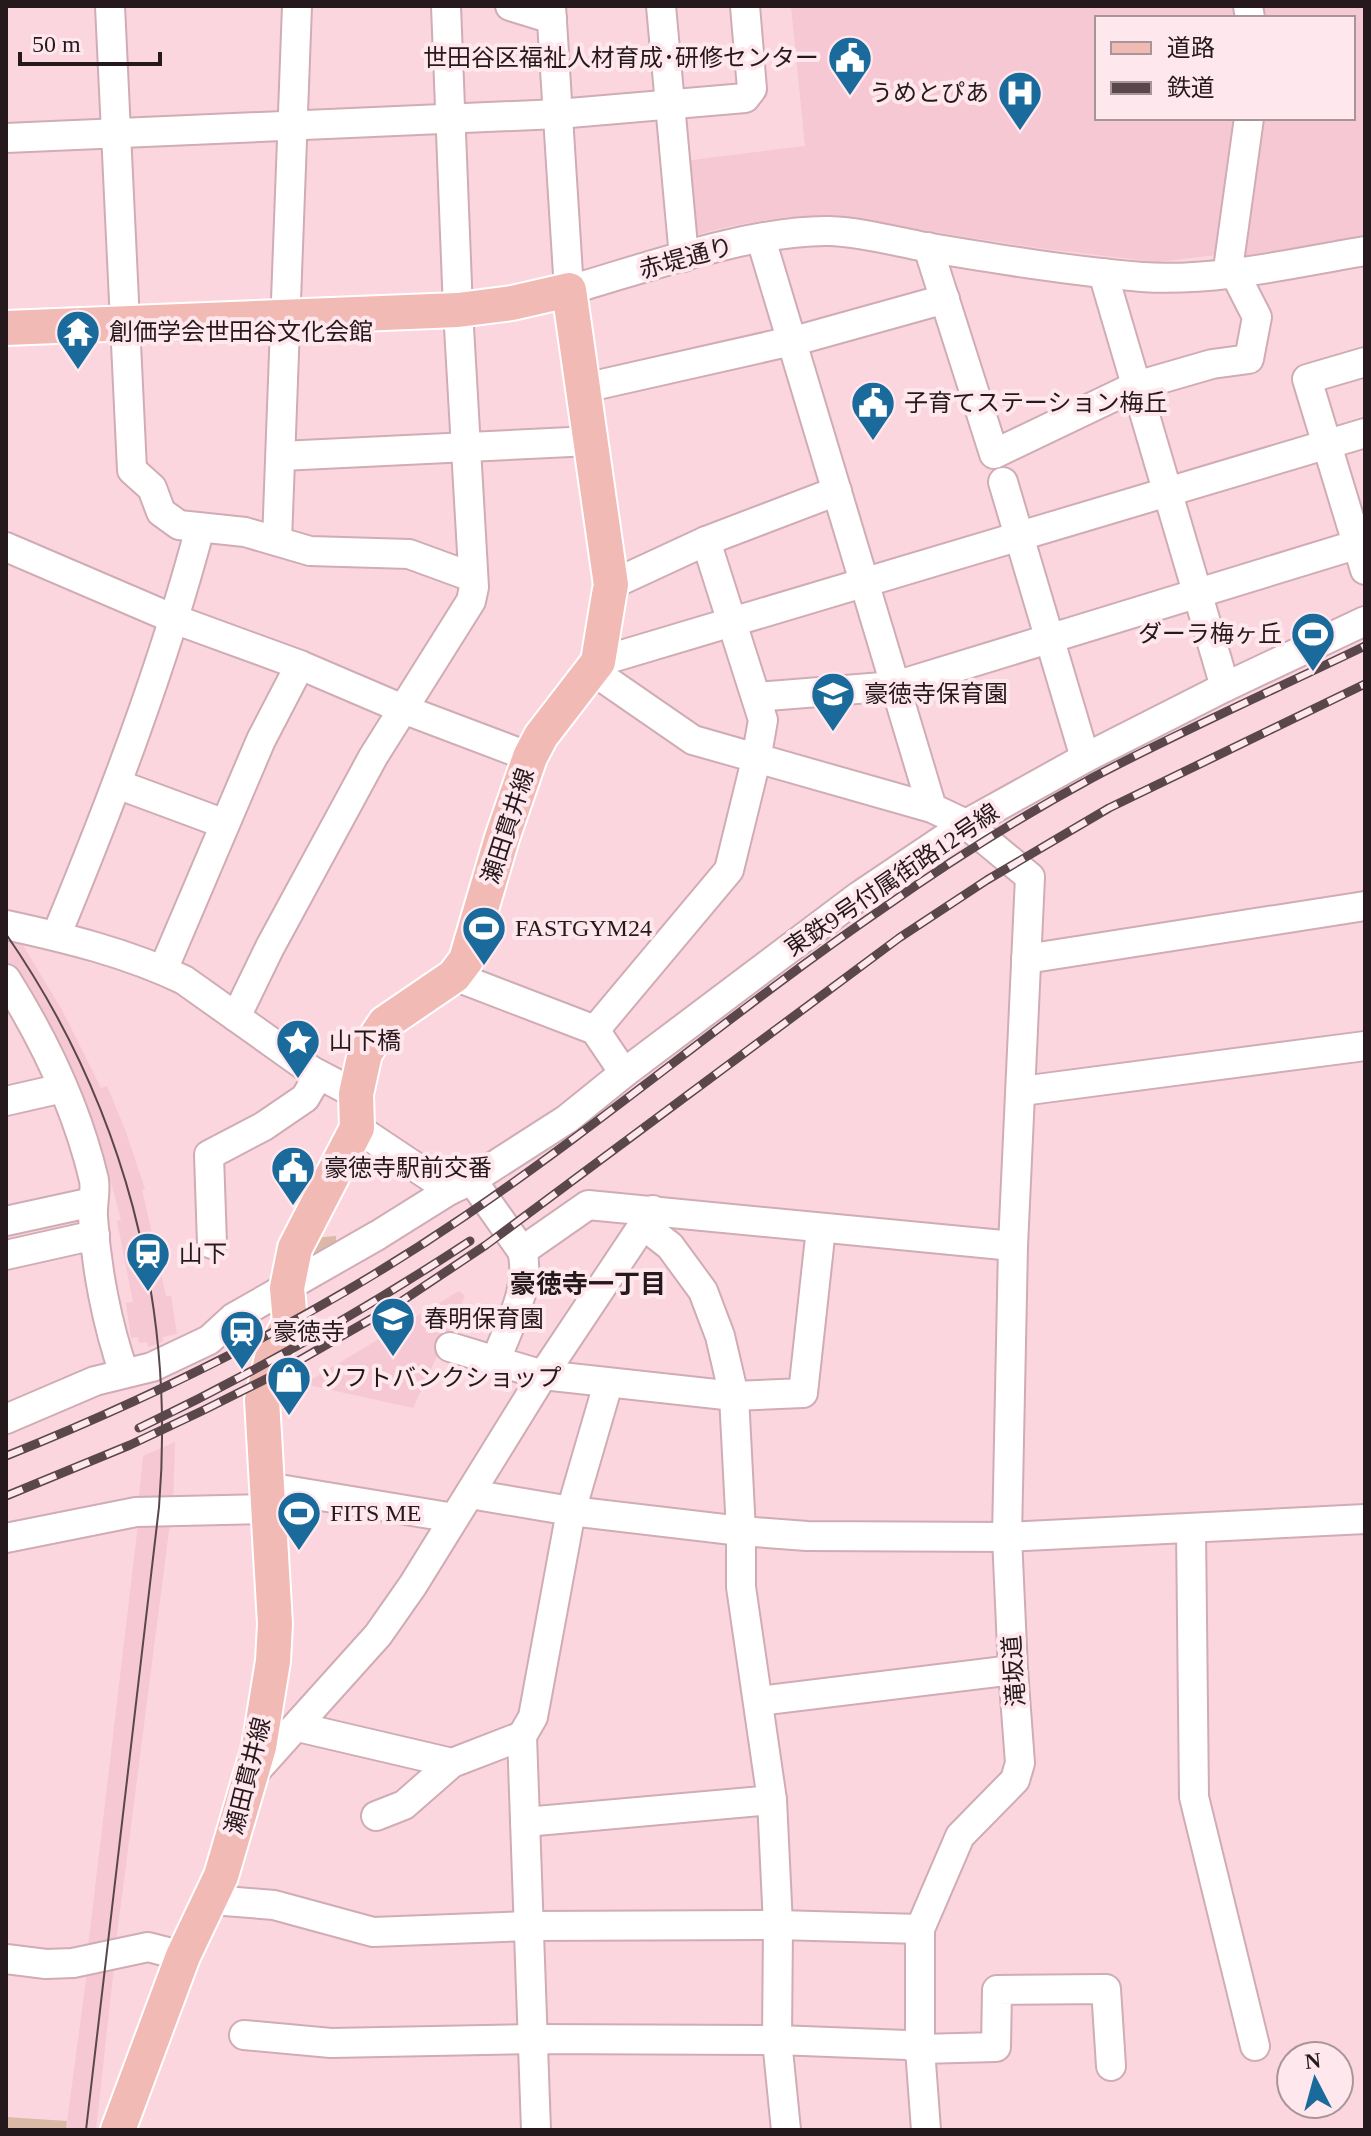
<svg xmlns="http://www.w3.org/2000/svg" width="1371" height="2136" viewBox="0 0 1371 2136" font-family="'Times New Roman','Noto Sans JP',serif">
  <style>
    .built { fill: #f5c8d3 }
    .green { fill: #dbb9a6 }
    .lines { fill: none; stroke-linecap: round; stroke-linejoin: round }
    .minor-casing { stroke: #d0acb5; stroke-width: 32 }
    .major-casing { stroke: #fff; stroke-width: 38 }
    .minor { stroke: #fff; stroke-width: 28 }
    .major { stroke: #f1bab4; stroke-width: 34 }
    .tram { stroke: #5a474c; stroke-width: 2 }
    .rail-casing { stroke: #5a474c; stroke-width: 9 }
    .rail { stroke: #ffe8ed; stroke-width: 6; stroke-dasharray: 18; stroke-linecap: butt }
    .labels { text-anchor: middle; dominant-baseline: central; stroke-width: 8; stroke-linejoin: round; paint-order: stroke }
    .poi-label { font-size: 24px; fill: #26191d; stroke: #ffe8ed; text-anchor: start }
    .street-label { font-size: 24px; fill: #26191d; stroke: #ffe8ed }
    .neighbourhood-label { font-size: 26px; font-weight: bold; fill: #26191d; stroke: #ffe8ed }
  </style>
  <rect width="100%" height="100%" fill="#fbd6df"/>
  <g class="built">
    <path d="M791,6H1236L1239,18H1097V118H1238L1217,255L1157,262L1038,248L839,217H786L731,226L692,236L684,161L805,146Z"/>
    <path d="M1257,6H1365V236L1239,257L1258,118H1353V18H1260Z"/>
    <path d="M6,930L15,932L63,1012L101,1088L107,1086L126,1132L145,1189L142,1190L166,1296H171L177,1334L163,1337V1341L159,1343L148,1347L147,1342L139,1343L138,1337L131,1338L126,1303L133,1302L117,1221L121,1220L112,1186L105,1162L95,1164L6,966Z"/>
    <path d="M459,1291L465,1296L413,1408L304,1384Z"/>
    <path d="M175,1442L173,1506L138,1507L143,1456Z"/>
    <path d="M171,1515L115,1950L87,1956L139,1516Z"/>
    <path d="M115,1958L96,2130H66L88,1965Z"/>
  </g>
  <g class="green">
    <path d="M336,1236V1243L309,1258L313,1238Z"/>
    <path d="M6,2117L67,2121L66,2130H6Z"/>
  </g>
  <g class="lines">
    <g class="minor-casing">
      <g id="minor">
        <path d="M110,6L132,470L152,488L161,512L179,525L245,532L310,551L409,554L472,577"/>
        <path d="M510,6L552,19"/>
        <path d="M551,6L569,290C646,268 750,230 829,231C861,232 894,241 925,247C997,259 1070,271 1142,277C1216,282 1293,263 1365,251"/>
        <path d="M661,6L684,257"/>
        <path d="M1248,6L1250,18"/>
        <path d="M6,138L558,114L745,98L752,89L745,6"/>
        <path d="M761,239L932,808"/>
        <path d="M928,247L994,454L1136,386L1212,364L1249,359L1257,317L1229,262L1249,118"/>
        <path d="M1103,273L1225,687"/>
        <path d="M1365,362L1307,379L1365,570"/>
        <path d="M584,388L805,338L945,299"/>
        <path d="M281,456L591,441"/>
        <path d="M1003,482L1085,758"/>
        <path d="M277,541L297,6"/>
        <path d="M6,547L174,619L300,665L403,709L530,757"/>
        <path d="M611,585L706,541L837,491"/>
        <path d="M598,662L1365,433"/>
        <path d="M593,671L693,740L932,808L966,824L1030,877L1013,1246L1007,1537L1013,1670L1020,1763L1015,1780L960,1836L920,1929V2049L926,2130"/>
        <path d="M756,697L895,686L1365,542"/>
        <path d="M117,784L225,824"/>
        <path d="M6,925C66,938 128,953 184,980L312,1071L356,1094"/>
        <path d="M56,936C111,803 163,667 200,528"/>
        <path d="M1026,959L1365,906"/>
        <path d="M163,970L261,740L300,665"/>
        <path d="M454,976L595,1030L624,1073"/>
        <path d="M6,979C45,1041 77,1108 94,1180C96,1192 92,1205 93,1217C96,1267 107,1325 124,1373"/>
        <path d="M236,1017L270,947L373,757L471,601L474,587L458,310L446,6"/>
        <path d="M595,1030L729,870L756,760L763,720L706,541"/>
        <path d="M1022,1091L1365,1046"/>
        <path d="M6,1101L63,1088"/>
        <path d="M357,1128L450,1190"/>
        <path d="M472,1180L522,1251C532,1286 508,1327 496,1360"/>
        <path d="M6,1221L93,1202"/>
        <path d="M643,1225L670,1246L703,1291L720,1336L734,1396L741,1531V1587L772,1800L778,1925L777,2040L786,2130"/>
        <path d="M212,1244L209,1155L264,1126L305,1098L318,1076"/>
        <path d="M522,1251L588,1205L1013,1246"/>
        <path d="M6,1255L95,1235"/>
        <path d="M450,1347L543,1375L734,1396L803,1393L821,1228"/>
        <path d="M6,1419L95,1381L152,1367L209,1340L233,1318L378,1235L450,1190L472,1180L567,1119L624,1073L859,896L966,824L1085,758L1225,687L1365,621"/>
        <path d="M267,1487L454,1518"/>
        <path d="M470,1494L571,1511L741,1531L807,1536L1007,1537L1365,1519"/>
        <path d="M1191,1529L1194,1797L1255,2046"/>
        <path d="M6,1538L136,1512L269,1509"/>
        <path d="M759,1701L1013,1670"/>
        <path d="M298,1727L452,1763"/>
        <path d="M253,1774L378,1635L413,1585L543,1375L653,1210"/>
        <path d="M376,1816L404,1805L452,1763L522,1736"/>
        <path d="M525,1822L772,1800"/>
        <path d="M212,1900L274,1905L373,1932L529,1926L778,1925L920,1929"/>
        <path d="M6,1959L46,1964L73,1963L148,1947L183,1956"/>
        <path d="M244,2035L331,2043L533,2039L777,2040L907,2045L920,2049L996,2047L997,1990L1106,1989L1111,2066"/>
        <path d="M536,2130L522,1736L533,1717L571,1511L608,1384"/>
      </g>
    </g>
    <g class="major-casing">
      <path id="major" d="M6,328L458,310L512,303L569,290L611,585L609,595L598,662L541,736L530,757L502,838L466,960L454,976L385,1023L365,1053L356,1094L357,1128L295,1248L287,1288L290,1322L273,1354L262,1400L275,1624L273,1661L259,1747L221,1876L183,1956L118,2130"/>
    </g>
    <use href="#minor" class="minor"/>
    <use href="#major" class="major"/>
    <path class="tram" d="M6,934C123,1103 176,1301 159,1507L86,2130"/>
    <g class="rail-casing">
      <g id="rail">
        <path d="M139,1428C254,1373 363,1311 470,1241"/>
        <path d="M6,1456C169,1391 319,1315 465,1216C608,1119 740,1006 882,909C949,862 1020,817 1092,778C1181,731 1274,690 1365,646"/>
        <path d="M6,1496L130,1445L204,1410L272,1376L399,1303L486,1245L899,938L987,880L1109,808L1365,684"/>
      </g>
    </g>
    <use href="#rail" class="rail"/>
  </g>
  <defs>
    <g id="civic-pin" transform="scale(2.3)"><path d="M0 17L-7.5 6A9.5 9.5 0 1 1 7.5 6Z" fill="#1a6b9c" stroke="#ffe8ed"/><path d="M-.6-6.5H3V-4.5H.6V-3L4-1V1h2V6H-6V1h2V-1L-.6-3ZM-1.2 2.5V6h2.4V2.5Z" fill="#fff"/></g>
    <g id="hospital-pin" transform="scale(2.3)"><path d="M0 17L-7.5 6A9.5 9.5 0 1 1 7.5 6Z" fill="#1a6b9c" stroke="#ffe8ed"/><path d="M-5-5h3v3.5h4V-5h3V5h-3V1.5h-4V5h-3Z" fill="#fff"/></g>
    <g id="temple-pin" transform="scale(2.3)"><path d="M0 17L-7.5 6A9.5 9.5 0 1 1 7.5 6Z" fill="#1a6b9c" stroke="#ffe8ed"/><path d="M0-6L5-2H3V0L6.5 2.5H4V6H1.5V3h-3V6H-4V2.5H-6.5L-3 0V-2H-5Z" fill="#fff"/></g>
    <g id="stadium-pin" transform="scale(2.3)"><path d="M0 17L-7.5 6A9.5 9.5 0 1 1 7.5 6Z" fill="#1a6b9c" stroke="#ffe8ed"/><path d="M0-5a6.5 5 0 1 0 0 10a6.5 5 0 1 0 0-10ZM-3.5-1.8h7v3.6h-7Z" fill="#fff"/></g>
    <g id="school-pin" transform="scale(2.3)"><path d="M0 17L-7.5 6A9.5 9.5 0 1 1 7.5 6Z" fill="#1a6b9c" stroke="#ffe8ed"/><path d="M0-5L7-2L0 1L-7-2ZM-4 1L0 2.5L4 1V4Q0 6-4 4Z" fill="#fff"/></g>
    <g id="sight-pin" transform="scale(2.3)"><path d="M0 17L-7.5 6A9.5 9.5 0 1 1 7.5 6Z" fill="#1a6b9c" stroke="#ffe8ed"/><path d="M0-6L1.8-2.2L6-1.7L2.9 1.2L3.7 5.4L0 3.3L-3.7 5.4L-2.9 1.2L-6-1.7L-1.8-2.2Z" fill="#fff"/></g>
    <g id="station-pin" transform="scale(2.3)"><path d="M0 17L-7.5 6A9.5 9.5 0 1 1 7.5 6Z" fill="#1a6b9c" stroke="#ffe8ed"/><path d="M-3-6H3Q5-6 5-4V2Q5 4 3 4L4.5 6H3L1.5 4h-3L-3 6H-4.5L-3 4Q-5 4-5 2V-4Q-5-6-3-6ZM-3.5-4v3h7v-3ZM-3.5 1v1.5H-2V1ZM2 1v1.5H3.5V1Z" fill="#fff"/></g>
    <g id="shop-pin" transform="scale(2.3)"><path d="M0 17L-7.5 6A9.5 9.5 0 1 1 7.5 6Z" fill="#1a6b9c" stroke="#ffe8ed"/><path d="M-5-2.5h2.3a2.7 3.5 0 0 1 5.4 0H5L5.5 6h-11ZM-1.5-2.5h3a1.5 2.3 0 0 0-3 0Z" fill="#fff"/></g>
  </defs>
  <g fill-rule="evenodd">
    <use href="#civic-pin" x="850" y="58"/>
    <use href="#hospital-pin" x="1020" y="93"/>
    <use href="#temple-pin" x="78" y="332"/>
    <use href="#civic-pin" x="873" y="403"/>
    <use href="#stadium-pin" x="1313" y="634"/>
    <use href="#school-pin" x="833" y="694"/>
    <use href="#stadium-pin" x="484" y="928"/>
    <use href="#sight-pin" x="298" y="1041"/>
    <use href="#civic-pin" x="293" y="1168"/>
    <use href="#station-pin" x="148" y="1254"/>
    <use href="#school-pin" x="393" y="1319"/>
    <use href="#station-pin" x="242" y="1332"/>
    <use href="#shop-pin" x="289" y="1378"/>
    <use href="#stadium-pin" x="299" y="1513"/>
  </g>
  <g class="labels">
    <g class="poi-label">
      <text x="819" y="58" text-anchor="end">世田谷区福祉人材育成･研修センター</text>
      <text x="989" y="93" text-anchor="end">うめとぴあ</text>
      <text x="109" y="332">創価学会世田谷文化会館</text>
      <text x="904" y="403">子育てステーション梅丘</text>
      <text x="1282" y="634" text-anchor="end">ダーラ梅ヶ丘</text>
      <text x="864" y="694">豪徳寺保育園</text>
      <text x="515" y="928">FASTGYM24</text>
      <text x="329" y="1041">山下橋</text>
      <text x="324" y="1168">豪徳寺駅前交番</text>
      <text x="179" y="1254">山下</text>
      <text x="424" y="1319">春明保育園</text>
      <text x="273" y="1332">豪徳寺</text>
      <text x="320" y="1378">ソフトバンクショップ</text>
      <text x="330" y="1513">FITS ME</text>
    </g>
    <g class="street-label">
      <text transform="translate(686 258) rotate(-15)">赤堤通り</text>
      <text transform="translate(508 826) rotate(-72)">瀬田貫井線</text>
      <text transform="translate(892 880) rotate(-34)">東鉄9号付属街路12号線</text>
      <text transform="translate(1014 1671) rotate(-94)">滝坂道</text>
      <text transform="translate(248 1776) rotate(-76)">瀬田貫井線</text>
    </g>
    <g class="neighbourhood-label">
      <text x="588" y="1284">豪徳寺一丁目</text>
    </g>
  </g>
  <rect width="1371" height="2136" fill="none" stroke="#26191d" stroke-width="16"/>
  <rect x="1095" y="16" width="260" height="104" fill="#ffe8ed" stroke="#a8959a" stroke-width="2"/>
  <rect x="1111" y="42" width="40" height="12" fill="#f1bab4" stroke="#a8959a" stroke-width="2"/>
  <text x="1167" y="56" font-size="24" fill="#26191d">道路</text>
  <rect x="1111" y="82" width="40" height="12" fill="#5a474c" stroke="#a8959a" stroke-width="2"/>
  <text x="1167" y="96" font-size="24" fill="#26191d">鉄道</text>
  <g transform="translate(1315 2080) rotate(354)"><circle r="38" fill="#ffe8ed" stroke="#a8959a" stroke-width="2"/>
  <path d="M0-6L14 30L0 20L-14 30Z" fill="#1a6b9c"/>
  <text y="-12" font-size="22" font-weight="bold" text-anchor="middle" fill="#26191d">N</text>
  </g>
  <path d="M20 52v12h140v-12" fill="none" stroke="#26191d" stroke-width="4"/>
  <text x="32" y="52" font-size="24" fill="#26191d" stroke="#ffe8ed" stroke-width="6" paint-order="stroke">50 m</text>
</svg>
